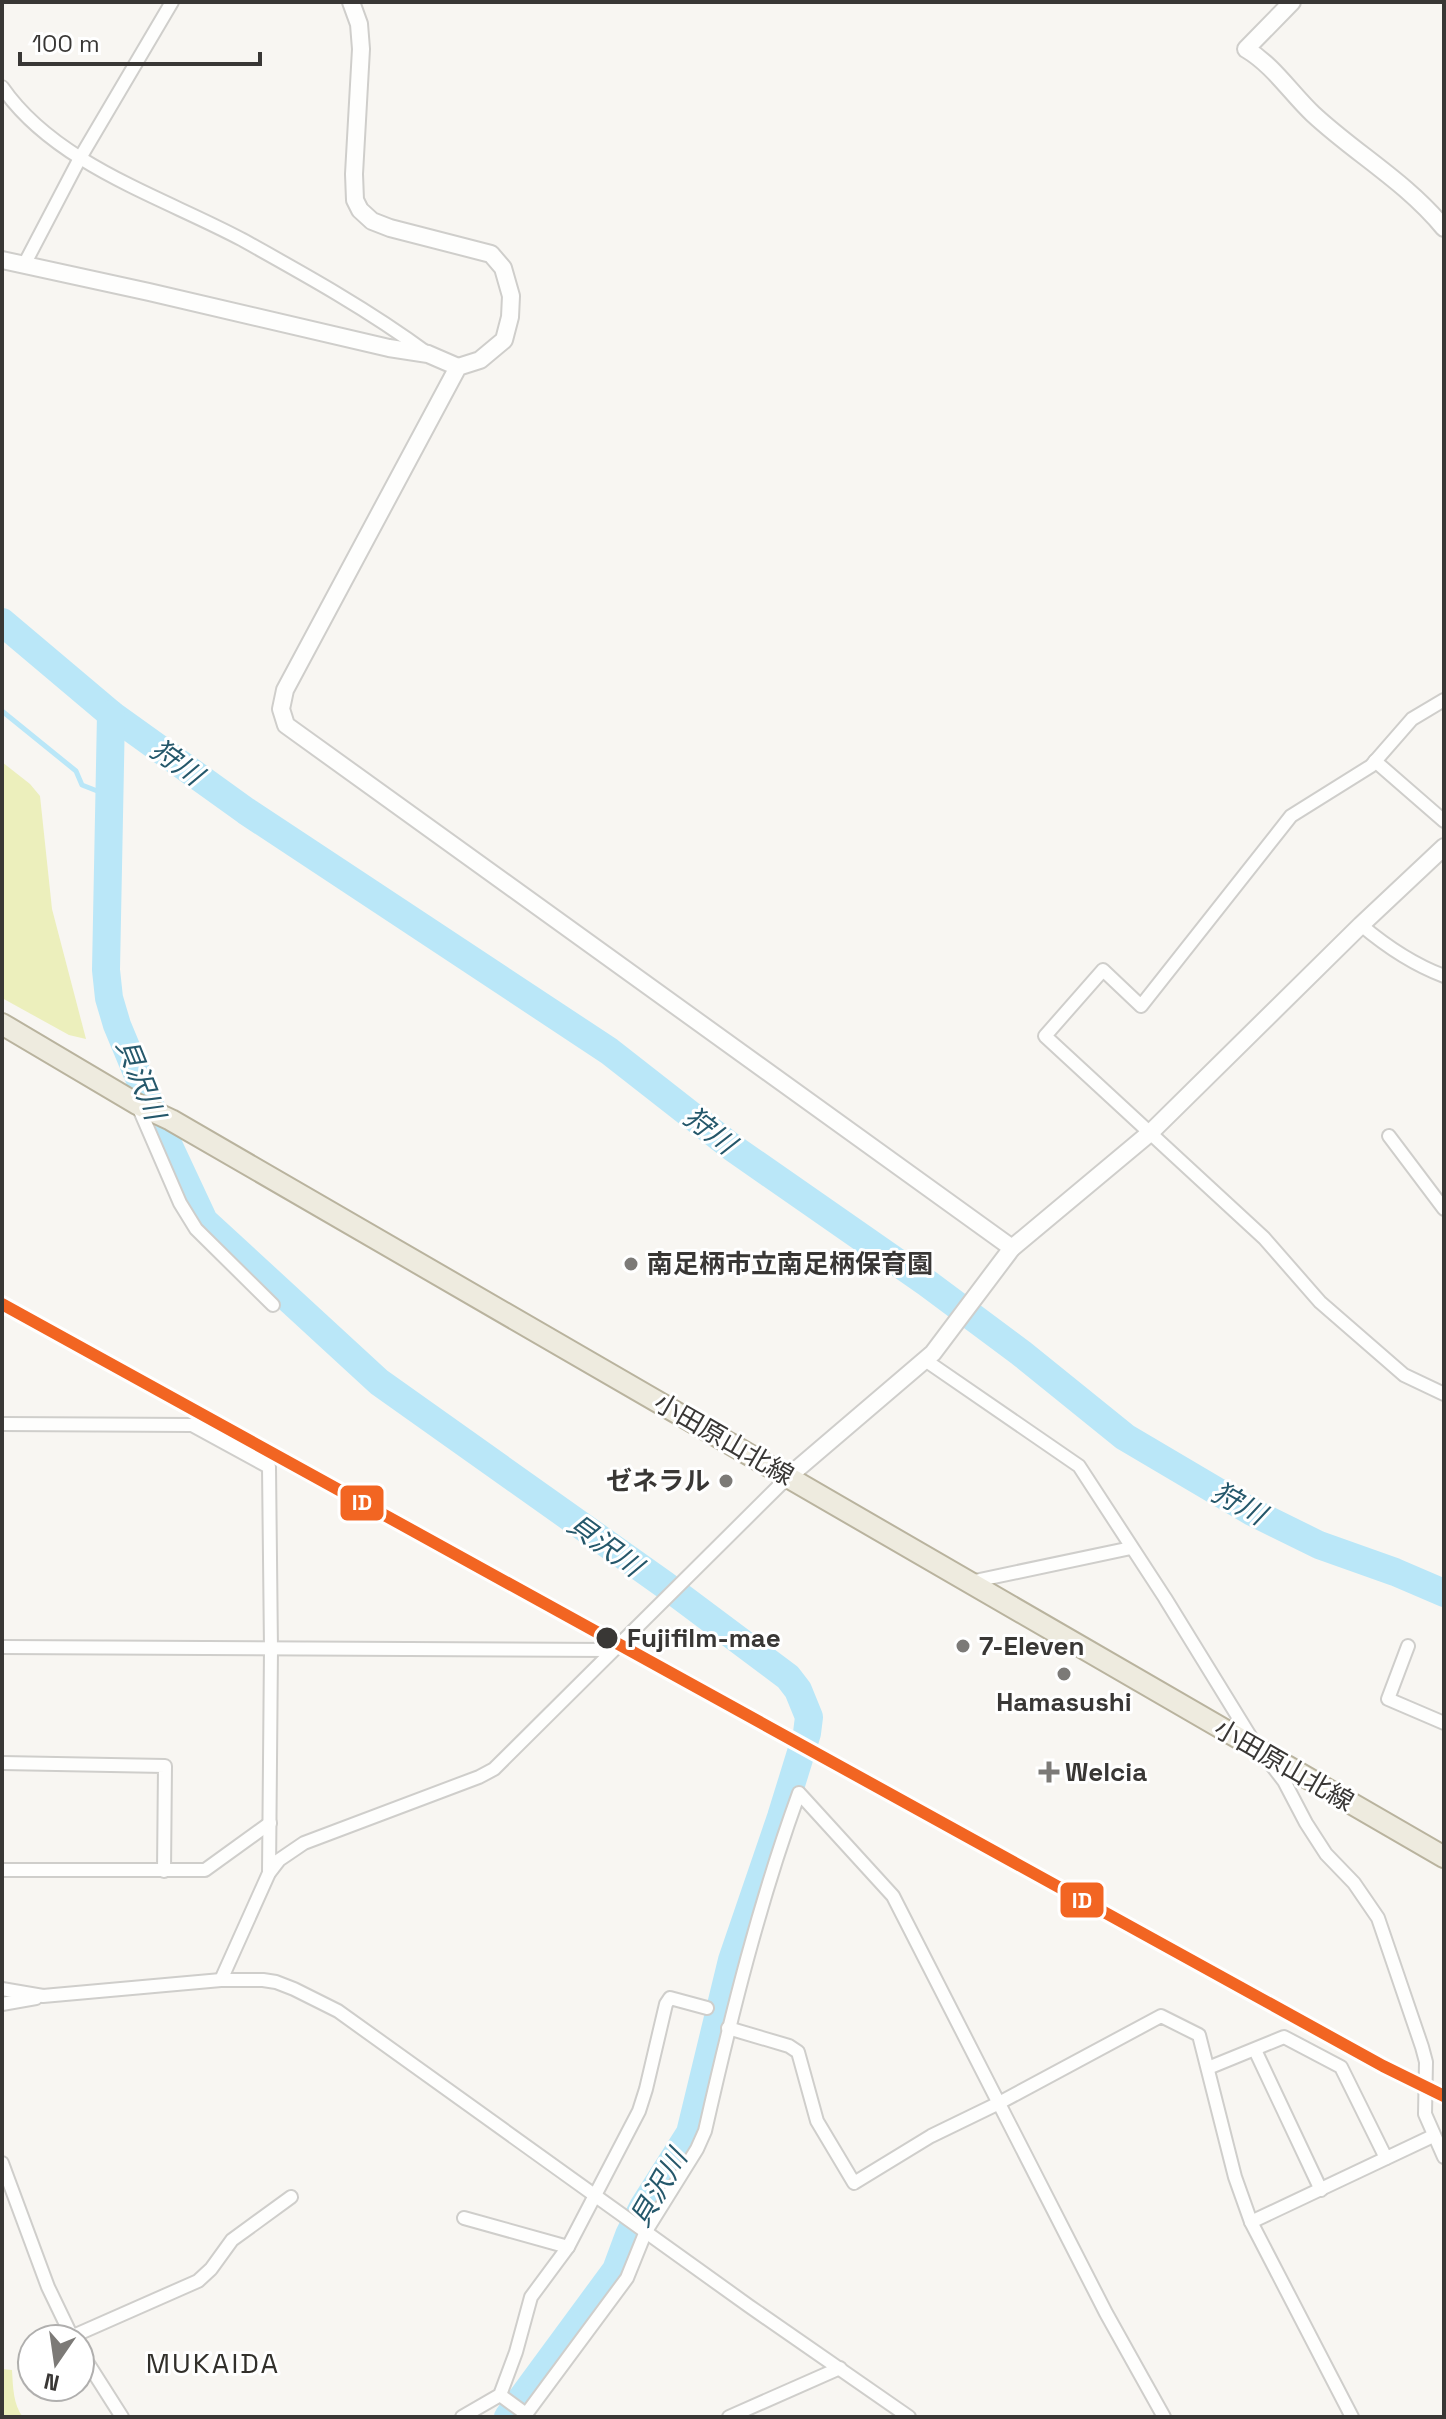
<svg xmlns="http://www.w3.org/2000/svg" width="1446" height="2419" viewBox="0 0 1446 2419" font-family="'Space Grotesk','Noto Sans JP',sans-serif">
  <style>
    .green { fill: #ecefbc }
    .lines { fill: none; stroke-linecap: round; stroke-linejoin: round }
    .stream { stroke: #bae7f8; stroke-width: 5 }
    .river { stroke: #bae7f8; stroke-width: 28 }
    .minor-casing { stroke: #cfcecb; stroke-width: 16 }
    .tertiary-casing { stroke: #cfcecb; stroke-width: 20 }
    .primary-casing { stroke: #b9b39e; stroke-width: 24 }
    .minor { stroke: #fefefd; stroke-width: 12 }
    .tertiary { stroke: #fefefd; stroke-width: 16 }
    .primary { stroke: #eeebdf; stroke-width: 20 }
    .rail-1-casing { stroke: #fff; stroke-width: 18 }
    .rail-1 { stroke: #f26522; stroke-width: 12 }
    .poi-dot { fill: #7c7a77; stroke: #fff; stroke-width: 3 }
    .stop-dot { fill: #393735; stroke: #fff; stroke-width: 3 }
    .labels { text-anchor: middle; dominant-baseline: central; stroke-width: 6; stroke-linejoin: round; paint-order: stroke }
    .poi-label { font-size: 26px; font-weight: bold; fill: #393735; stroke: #fff; text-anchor: start }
    .street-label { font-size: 26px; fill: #393735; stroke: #fff }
    .stop-label { font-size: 26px; font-weight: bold; fill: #393735; stroke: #fff; text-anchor: start }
    .water-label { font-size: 28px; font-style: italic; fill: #25586b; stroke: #fff }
    .neighbourhood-label { font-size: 28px; letter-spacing: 2px; fill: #32302b; stroke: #fff }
    .line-badge { stroke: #fff; stroke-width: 3 }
    .badge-label { font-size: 22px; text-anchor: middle; font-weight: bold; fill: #fff }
  </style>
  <rect width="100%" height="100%" fill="#f8f6f2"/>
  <g class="green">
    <path d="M2,762L30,784L40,796L52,909L86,1039L69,1035L2,998Z"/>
    <path d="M2,2369L12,2370C13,2386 13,2405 23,2417H2Z"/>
  </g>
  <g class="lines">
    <path class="stream" d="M2,711L76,771L82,785L110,796"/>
    <g class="river">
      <path d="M2,622L111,714L246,811L609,1051L733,1148L927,1283L1021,1353L1125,1437L1252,1512L1319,1545L1395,1572L1444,1593"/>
      <path d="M111,714L106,970L109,998L117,1025L154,1114L204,1221L379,1382L665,1585L788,1677L798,1690L809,1717L807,1733L781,1817L732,1960L690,2133L643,2207L629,2235L616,2270L508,2417"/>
    </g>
    <g class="minor-casing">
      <g id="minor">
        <path d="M2,87C55,164 162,197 241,239C304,274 369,310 427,353"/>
        <path d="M24,265L80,158L172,2"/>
        <path d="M1444,700L1412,719L1371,766L1291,816L1141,1006L1103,970L1045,1036L1264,1238L1320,1302L1404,1375L1444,1394"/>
        <path d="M1375,761L1444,821"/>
        <path d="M1361,925C1387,947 1412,964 1444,976"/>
        <path d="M138,1106L180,1203L196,1229L273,1305"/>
        <path d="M1389,1136L1444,1209"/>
        <path d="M925,1360L1079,1466L1165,1598L1253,1741"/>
        <path d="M2,1424L192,1425L269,1467L271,1649L269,1873"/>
        <path d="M970,1582L1131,1548"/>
        <path d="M1408,1646L1388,1699L1444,1723"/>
        <path d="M2,1647L611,1650"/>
        <path d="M1267,1759L1284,1781L1306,1823L1326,1854L1354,1883L1378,1918L1422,2047L1426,2062L1425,2114L1444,2157"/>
        <path d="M2,1763L165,1766L164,1871"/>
        <path d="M2,1870H205L270,1823"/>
        <path d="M221,1980L269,1873L279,1860L304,1843L479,1777L494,1769L789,1476"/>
        <path d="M2,1989L43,1996L221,1980H263L276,1982L294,1989L338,2011L749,2306L909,2417"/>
        <path d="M2,2004L36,1998"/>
        <path d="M728,2028L789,2046L798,2052L817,2121L854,2183L931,2136L999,2103L1161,2016L1199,2035L1235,2177L1251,2222L1352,2417"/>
        <path d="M1255,2050L1321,2190"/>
        <path d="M1208,2068L1284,2037L1341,2067L1386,2158"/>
        <path d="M2,2163L48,2287L73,2339"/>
        <path d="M464,2218L568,2247"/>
        <path d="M1251,2222L1433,2136"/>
        <path d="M71,2337L198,2281L211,2269L232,2240L291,2197"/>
        <path d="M80,2351L122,2417"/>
        <path d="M500,2395L526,2414"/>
        <path d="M462,2417L500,2395L516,2352L531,2297L568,2247L639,2111L646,2089L666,2004L670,1998L707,2008"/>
        <path d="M524,2417L627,2278L646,2231L697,2149L705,2131C731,2016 759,1903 799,1793L893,1896L1106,2313L1164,2417"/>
        <path d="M729,2417L840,2368"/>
      </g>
    </g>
    <g class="tertiary-casing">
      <g id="tertiary">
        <path d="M351,2L359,24L361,49L354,174L355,200L360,210L372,221L390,228L491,254L503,268L511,296L510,317L504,340L480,360L458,367L285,690L281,709L286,725L1012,1248"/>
        <path d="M1292,2L1246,49C1273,65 1290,92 1313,114C1356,154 1405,181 1444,228"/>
        <path d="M2,260L149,292L389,348L428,354L458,367"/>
        <path d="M789,1476L933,1353L1012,1248L1151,1132L1361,925L1444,847"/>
      </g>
    </g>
    <g class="primary-casing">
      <path id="primary" d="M2,1024L137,1104L171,1120L1444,1857"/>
    </g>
    <use href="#minor" class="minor"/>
    <use href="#tertiary" class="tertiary"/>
    <use href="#primary" class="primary"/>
    <g class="rail-1-casing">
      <path id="rail-1" d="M2,1304L1383,2066L1444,2096"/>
    </g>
    <use href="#rail-1" class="rail-1"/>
  </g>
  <g class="poi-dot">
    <circle cx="631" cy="1264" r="8"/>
    <circle cx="726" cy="1481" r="8"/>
    <circle cx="963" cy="1646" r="8"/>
    <circle cx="1064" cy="1674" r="8"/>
    <path d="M1045 1760h8v8h8v8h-8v8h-8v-8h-8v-8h8z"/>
  </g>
  <circle class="stop-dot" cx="607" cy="1638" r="12"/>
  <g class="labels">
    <g class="poi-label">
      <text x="647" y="1264">南足柄市立南足柄保育園</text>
      <text x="710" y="1481" text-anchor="end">ゼネラル</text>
      <text x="979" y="1646">7-Eleven</text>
      <text x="1064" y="1702" text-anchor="middle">Hamasushi</text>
      <text x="1065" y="1772">Welcia</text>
    </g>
    <g class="street-label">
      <text transform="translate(724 1439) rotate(30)">小田原山北線</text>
      <text transform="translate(1284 1765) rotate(30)">小田原山北線</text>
    </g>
    <g class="stop-label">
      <text x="627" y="1638">Fujifilm-mae</text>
    </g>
    <g class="water-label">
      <text transform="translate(177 762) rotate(36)">狩川</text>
      <text transform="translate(141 1079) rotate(68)">貝沢川</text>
      <text transform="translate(710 1130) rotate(38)">狩川</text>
      <text transform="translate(1239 1503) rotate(29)">狩川</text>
      <text transform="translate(605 1545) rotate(36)">貝沢川</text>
      <text transform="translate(658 2188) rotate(-60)">貝沢川</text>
    </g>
    <g class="neighbourhood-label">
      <text x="213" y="2363">MUKAIDA</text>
    </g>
  </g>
  <g class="line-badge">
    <rect x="339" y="1484" width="46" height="38" rx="8" fill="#f26522"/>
    <rect x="1059" y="1881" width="46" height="38" rx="8" fill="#f26522"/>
  </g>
  <g class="badge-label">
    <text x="362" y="1510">ID</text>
    <text x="1082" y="1908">ID</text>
  </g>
  <rect width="1446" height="2419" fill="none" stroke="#393735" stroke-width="8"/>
  <g transform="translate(56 2363) rotate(193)"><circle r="38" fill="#ffffff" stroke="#b0afae" stroke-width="2"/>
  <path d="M0-6L14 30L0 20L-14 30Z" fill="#7c7a77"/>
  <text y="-12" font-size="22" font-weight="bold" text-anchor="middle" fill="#393735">N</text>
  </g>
  <path d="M20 52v12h240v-12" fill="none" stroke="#393735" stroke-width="4"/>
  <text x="32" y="52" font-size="24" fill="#393735" stroke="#ffffff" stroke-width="6" paint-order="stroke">100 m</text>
</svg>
